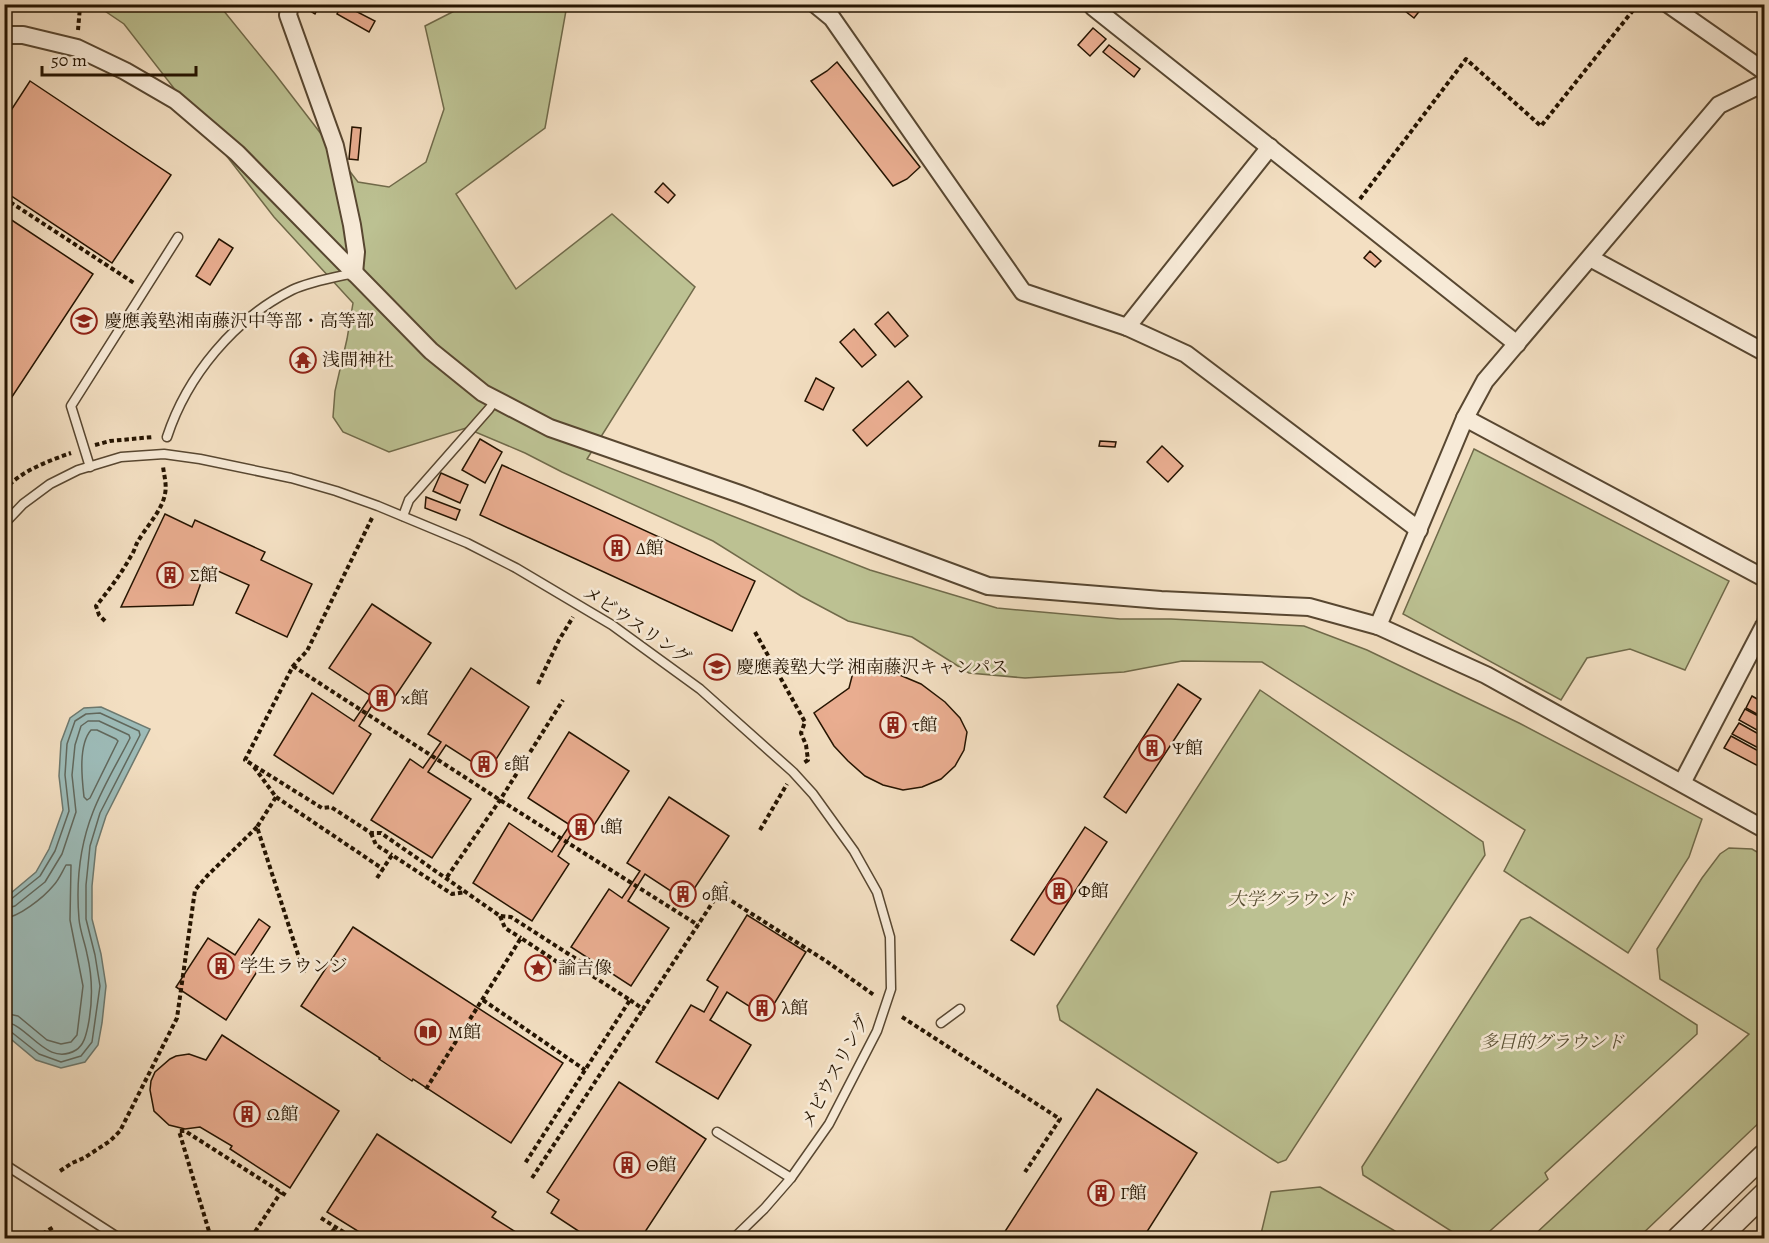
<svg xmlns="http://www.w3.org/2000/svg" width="1769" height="1243" viewBox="0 0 1769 1243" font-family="Alegreya,'Noto Serif JP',serif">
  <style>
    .green { fill: #bcc192; stroke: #706a4a; stroke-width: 1.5 }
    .water { fill: #9dbcb9; stroke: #6d796f; stroke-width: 1.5 }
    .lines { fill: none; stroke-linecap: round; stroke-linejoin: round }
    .shore { stroke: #61685d; stroke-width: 1.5 }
    .building { fill: #e9ad90; stroke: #251401; stroke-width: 1.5 }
    .service-casing { stroke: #584731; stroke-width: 11 }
    .minor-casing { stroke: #584731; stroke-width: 20 }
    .tertiary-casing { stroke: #584731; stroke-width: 24 }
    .path { stroke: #251401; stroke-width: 4; stroke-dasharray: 4.5 3; stroke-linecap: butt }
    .service { stroke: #f7ead7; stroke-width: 8 }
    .minor { stroke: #f7ead7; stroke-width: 16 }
    .tertiary { stroke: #f7ead7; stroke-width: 21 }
    .labels { text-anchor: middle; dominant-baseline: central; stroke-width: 5; stroke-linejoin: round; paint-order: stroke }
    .poi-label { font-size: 18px; fill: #251401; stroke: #f7ead7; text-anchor: start }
    .street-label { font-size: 18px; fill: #251401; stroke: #f7ead7 }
    .park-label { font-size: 18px; font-style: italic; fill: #5a5134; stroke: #f7ead7 }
  </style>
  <rect width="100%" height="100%" fill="#f3dfc2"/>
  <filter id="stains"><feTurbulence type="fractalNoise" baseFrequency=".00333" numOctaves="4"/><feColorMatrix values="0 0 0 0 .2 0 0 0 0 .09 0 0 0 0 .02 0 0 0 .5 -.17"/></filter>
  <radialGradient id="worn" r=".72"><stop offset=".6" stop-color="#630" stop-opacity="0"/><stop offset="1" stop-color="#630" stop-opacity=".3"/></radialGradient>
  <g class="green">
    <path d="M96,5H219L275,74L358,182L389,187L426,162L444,109L425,26L466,5H567L545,128L456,194L516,289L612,214L695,287L587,459L870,570L997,608L1120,619H1171L1304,626L1367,650L1519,723L1702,819L1689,857L1628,953L1504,871L1525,830L1262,662L1182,661L1124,672L1025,678L969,673L912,637L848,621L801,596L713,541L562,472L525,453L466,428L389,452L343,432L333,417L335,391L347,339L353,303L274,217L124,24Z"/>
    <path d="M1474,449L1729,581L1685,670L1630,649L1587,658L1561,700L1403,614Z"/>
    <path d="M1260,690L1483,842L1485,855L1286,1160L1278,1163L1060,1020L1057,1006Z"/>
    <path d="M1729,848L1752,849L1764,856V1118L1638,1238H1531L1749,1034L1660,979L1657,949L1702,878L1720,854Z"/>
    <path d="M1530,917L1697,1025V1034L1545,1173L1548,1179L1482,1238H1462L1363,1175L1362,1167L1521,920Z"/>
    <path d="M1320,1187L1407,1238H1260L1271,1192Z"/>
  </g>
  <path class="water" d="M101,707L150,729L106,816L96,847L92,886V919L101,954L106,986L102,1023L98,1045L85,1062L61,1068L36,1060L6,1035L5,1032V898L36,872L49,849L63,810L59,776L61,742L70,718L84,708Z"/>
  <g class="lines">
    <g class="shore">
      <path d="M91,730H97L116,739L118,741L90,798L87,800L84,797C82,779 78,745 91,730Z"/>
      <path d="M4,902L10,900L40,876L55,851L69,811L65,775L67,744L75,721L86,714L100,713L139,731L140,735L100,813L90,846L86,885V919L95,955L100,986L92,1042L81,1056L61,1062L39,1054L10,1031L4,1030"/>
      <path d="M4,909L15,906L45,882L62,854L76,812L72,775L75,745L81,726L88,721H99L129,735L130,738C118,762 103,786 93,812C80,845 76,883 79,919C80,931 85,943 87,954C93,979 93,1001 88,1026C86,1035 84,1045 76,1050C46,1068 28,1023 4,1022"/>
      <path d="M4,918C18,918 44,897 53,886C59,880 62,872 66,865H71L70,920L83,986L77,1035L71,1042L61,1044L47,1040L18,1016L4,1013"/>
    </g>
  </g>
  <g class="building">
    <path d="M303,4H320L315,14L302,6Z"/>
    <path d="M342,4L375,21L369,32L337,14Z"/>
    <path d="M1396,4H1425L1414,18Z"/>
    <path d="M1093,28L1106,39L1090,56L1078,45Z"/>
    <path d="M1109,45L1140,69L1134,77L1103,52Z"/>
    <path d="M837,62L920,167L907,179L893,186L811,81L827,71Z"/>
    <path d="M30,81L171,175L112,263L4,191V113L8,115Z"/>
    <path d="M352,127L361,128L358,160L349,159Z"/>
    <path d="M663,183L675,195L668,203L655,192Z"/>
    <path d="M4,215L93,274L4,409Z"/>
    <path d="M219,239L233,248L210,285L196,276Z"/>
    <path d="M1370,251L1381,261L1375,267L1364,258Z"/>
    <path d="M888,312L908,336L895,347L875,324Z"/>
    <path d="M854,329L876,355L862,367L840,342Z"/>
    <path d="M301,353L310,357L305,368L296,363Z"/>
    <path d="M816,378L834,388L823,410L805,401Z"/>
    <path d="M908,381L922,397L867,446L853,430Z"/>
    <path d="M480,439L502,452L485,483L462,470Z"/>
    <path d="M1100,441L1116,442L1115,447L1099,446Z"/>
    <path d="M1162,446L1183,466L1168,482L1147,462Z"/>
    <path d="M502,465L755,581L732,631L480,515Z"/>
    <path d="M441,473L468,485L460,503L433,491Z"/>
    <path d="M426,497L460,510L456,520L425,508Z"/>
    <path d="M165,514L192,527L195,520L265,552L261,560L312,584L287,637L236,613L249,585L207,566L193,605L121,607Z"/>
    <path d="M372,604L431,643L388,707L376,699L359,726L371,734L333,794L274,755L312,693L354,721L371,696L329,668Z"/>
    <path d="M857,657L921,684L945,702L960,718L967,732L964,750L955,766L941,779L922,787L903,790L883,785L865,776L848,761L834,746L814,713L849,688Z"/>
    <path d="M471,668L529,707L488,772L446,745L428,772L471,799L432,858L371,820L410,759L423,768L441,742L428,734Z"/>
    <path d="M1178,684L1201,699L1126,813L1104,797Z"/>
    <path d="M1752,696L1764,703V718L1746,708Z"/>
    <path d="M1745,709L1764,719V734L1739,720Z"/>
    <path d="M1739,723L1764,737V751L1732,734Z"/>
    <path d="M569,732L629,771L587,836L575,828L558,856L569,864L532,921L473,883L509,823L552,852L570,825L528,798Z"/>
    <path d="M1731,736L1764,754V769L1724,748Z"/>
    <path d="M669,797L729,836L686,901L645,874L628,901L669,928L631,986L571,947L609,889L622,898L640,871L627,863Z"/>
    <path d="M1085,827L1107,842L1034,955L1011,940Z"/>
    <path d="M747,915L806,952L766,1017L727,992L712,1017L710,1020L751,1045L718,1099L656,1062L691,1005L704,1012L718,987L707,980Z"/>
    <path d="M259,919L270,927L247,962L258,970L226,1020L176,987L208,938L235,955Z"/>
    <path d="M353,927L563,1063L511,1143L413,1079L412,1081L379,1059L380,1058L301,1006Z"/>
    <path d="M222,1035L339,1111L290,1188L230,1149L232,1146L200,1127L185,1129L169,1125L154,1111L150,1090L151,1081L155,1072L170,1059L176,1056L189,1054L206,1060Z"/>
    <path d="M619,1082L706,1139L641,1238H589L551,1213L559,1200L547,1192Z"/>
    <path d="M1097,1089L1197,1153L1143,1238H1013L1004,1233Z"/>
    <path d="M377,1134L496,1212L492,1217L522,1236L520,1238H400L398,1237L397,1238H369L327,1212Z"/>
  </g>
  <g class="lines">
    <g class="service-casing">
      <g id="service">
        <path d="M167,437C187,376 234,319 292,290C308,282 336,277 354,273"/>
        <path d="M90,467L71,406L178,237"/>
        <path d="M403,516L409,500L489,409L496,399"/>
        <path d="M4,524L23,504L50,484L78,470L121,457L164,454L200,459L291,478L336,491L378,506L467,543L516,568L612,625L700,689L793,772L813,794L854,851L877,892L890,937L891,989L877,1031L829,1124L791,1178L764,1209L734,1238"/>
        <path d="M941,1023L960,1009"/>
        <path d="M717,1132L791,1178"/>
        <path d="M4,1164L119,1238"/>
      </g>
    </g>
    <g class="minor-casing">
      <g id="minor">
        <path d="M290,4L288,15L335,146L352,225L356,252L354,273"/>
        <path d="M815,4L832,18L1023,292L1127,327L1186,354L1419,530"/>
        <path d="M1095,4L1093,7L1517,344"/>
        <path d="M1668,4L1764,71"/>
        <path d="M4,35H23L77,48L125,71L175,100L237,153L431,351L483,393L550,428L740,494L988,586L1161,600L1309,607L1378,626L1486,675L1764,829"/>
        <path d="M1590,258L1764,352"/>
        <path d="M1127,327L1270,147"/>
        <path d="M1465,418L1764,578"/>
        <path d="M1378,626L1465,418L1485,381L1719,105L1764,83"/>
        <path d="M1682,783L1764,626"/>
      </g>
    </g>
    <g class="tertiary-casing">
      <g id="tertiary">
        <path d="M1678,1238L1764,1155"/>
        <path d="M1719,1238L1764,1194"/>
      </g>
    </g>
    <g class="path">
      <path d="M78,4L80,7L78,30"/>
      <path d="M4,198L134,283"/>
      <path d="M1360,199L1466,59L1541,126L1638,4"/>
      <path d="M95,445L110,441L153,437"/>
      <path d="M4,490C21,471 48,461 71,453"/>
      <path d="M372,518L307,651L293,666L245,760L322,808L331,807L371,833H381L500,916L511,917L581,962L588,973L630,1000L524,1165"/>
      <path d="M105,621L99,615L96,606C109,590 121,574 131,556C134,552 135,547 137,543C145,528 162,511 165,494C167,484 164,476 163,466"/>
      <path d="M755,632L805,722L801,733L806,745L808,760L802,764"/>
      <path d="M293,666L500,800L698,925"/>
      <path d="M538,684L559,640L573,617"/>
      <path d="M254,767L276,797L257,827L304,973"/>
      <path d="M276,797L383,869"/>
      <path d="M760,830L787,784"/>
      <path d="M371,833L376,845L392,855"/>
      <path d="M447,877L500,800L563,700"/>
      <path d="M377,878L392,855L452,894L466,892"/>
      <path d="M719,893L826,961L874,995"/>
      <path d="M500,916L505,928L521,938"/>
      <path d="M483,1000L585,1070"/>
      <path d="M630,1000L643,1009L726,882"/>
      <path d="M902,1017L1060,1119L1025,1172"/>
      <path d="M426,1089L521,938L574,973H587"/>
      <path d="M60,1171L72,1163L84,1158L110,1141L120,1131L177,1018L195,890L207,876L257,827"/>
      <path d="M532,1178L643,1009"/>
      <path d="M321,1218L353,1238"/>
      <path d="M36,1238L55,1226"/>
      <path d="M211,1238L179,1131H185L287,1196"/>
      <path d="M251,1238L281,1192"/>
      <path d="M327,1238L336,1227"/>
    </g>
    <use href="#service" class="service"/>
    <use href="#minor" class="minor"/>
    <use href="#tertiary" class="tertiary"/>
  </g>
  <defs>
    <g id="school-ring" transform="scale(1.35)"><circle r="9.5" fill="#f7ead7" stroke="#8f2418" stroke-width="1.5"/><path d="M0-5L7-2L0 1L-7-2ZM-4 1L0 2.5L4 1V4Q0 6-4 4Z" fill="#8f2418"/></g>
    <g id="temple-ring" transform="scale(1.35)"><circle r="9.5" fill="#f7ead7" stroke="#8f2418" stroke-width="1.5"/><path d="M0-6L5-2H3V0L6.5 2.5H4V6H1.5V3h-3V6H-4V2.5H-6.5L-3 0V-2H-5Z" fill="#8f2418"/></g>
    <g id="building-ring" transform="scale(1.35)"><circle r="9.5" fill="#f7ead7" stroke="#8f2418" stroke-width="1.5"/><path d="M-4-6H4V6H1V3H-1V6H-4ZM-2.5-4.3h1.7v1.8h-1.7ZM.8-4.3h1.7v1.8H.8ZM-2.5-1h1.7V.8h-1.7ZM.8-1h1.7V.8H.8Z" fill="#8f2418"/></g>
    <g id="university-ring" transform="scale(1.35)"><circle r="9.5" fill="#f7ead7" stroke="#8f2418" stroke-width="1.5"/><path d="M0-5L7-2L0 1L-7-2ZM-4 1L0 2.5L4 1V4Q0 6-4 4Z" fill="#8f2418"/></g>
    <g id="sight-ring" transform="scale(1.35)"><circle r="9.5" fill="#f7ead7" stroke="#8f2418" stroke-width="1.5"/><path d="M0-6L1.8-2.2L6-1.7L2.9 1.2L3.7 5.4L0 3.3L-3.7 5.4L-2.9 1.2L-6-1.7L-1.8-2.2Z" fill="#8f2418"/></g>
    <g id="library-ring" transform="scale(1.35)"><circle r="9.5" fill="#f7ead7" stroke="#8f2418" stroke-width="1.5"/><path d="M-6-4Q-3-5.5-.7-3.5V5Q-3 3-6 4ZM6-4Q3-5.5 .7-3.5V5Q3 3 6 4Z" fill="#8f2418"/></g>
  </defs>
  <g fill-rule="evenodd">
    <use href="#school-ring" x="84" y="321"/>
    <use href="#temple-ring" x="303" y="360"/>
    <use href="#building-ring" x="617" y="548"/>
    <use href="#building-ring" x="170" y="575"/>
    <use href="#university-ring" x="717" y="667"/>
    <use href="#building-ring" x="382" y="698"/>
    <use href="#building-ring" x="893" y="725"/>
    <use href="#building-ring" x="1152" y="748"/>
    <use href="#building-ring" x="484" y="764"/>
    <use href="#building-ring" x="581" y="827"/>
    <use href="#building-ring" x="1059" y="891"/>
    <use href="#building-ring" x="683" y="894"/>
    <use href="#building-ring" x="221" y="966"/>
    <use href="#sight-ring" x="538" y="968"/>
    <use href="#building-ring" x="762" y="1008"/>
    <use href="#library-ring" x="428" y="1032"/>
    <use href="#building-ring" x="247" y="1114"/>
    <use href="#building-ring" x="627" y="1165"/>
    <use href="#building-ring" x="1101" y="1193"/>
  </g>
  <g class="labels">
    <g class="poi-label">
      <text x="104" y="321">慶應義塾湘南藤沢中等部・高等部</text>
      <text x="322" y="360">浅間神社</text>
      <text x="636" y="548">Δ館</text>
      <text x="190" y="575">Σ館</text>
      <text x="736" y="667">慶應義塾大学 湘南藤沢キャンパス</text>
      <text x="401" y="698">κ館</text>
      <text x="912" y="725">τ館</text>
      <text x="1172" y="748">Ψ館</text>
      <text x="504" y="764">ε館</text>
      <text x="600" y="827">ι館</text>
      <text x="1078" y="891">Φ館</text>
      <text x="702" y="894">ο館</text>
      <text x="240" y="966">学生ラウンジ</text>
      <text x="558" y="968">諭吉像</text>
      <text x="782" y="1008">λ館</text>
      <text x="448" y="1032">Μ館</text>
      <text x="266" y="1114">Ω館</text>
      <text x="646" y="1165">Θ館</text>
      <text x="1120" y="1193">Γ館</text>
    </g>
    <g class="street-label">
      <text transform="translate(637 625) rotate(34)">メビウスリング</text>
      <text transform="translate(835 1071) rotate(-62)">メビウスリング</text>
    </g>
    <g class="park-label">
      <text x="1291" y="899">大学グラウンド</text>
      <text x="1552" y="1042">多目的グラウンド</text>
    </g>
  </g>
  <rect width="1769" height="1243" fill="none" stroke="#f3dfc2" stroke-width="24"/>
  <rect x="6" y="6" width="1757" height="1231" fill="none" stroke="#251401" stroke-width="3"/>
  <rect x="12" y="12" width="1745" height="1219" fill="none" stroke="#251401" stroke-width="1.5"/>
  <path d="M42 66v9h154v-9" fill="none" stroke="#251401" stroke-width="3"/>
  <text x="51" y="66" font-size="18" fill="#251401" stroke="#f7ead7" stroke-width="4.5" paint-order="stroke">50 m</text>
  <rect width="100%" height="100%" filter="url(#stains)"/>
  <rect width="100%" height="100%" fill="url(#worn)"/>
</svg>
